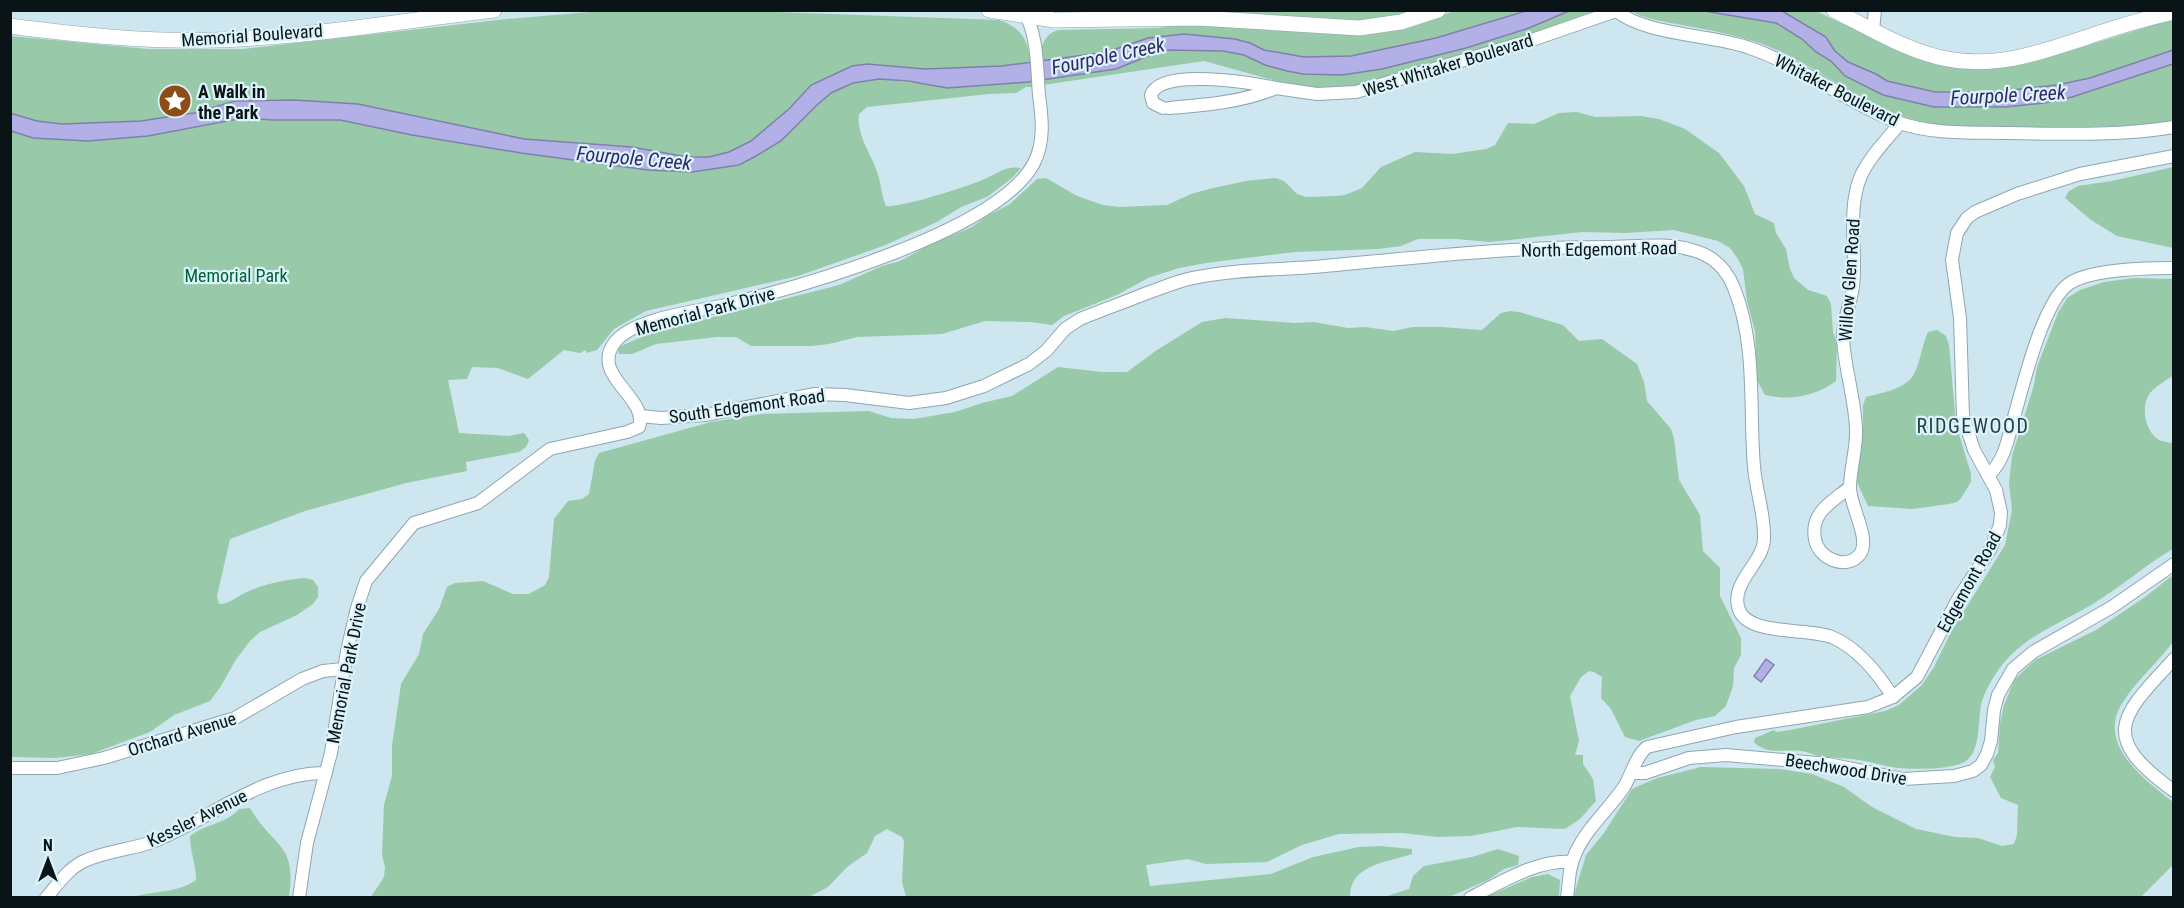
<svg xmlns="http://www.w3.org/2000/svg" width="2184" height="908" viewBox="0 0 2184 908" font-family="'Roboto Condensed',sans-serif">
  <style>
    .green { fill: #98c9a8; fill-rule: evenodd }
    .water { fill: #b3b0e8; stroke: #8081a9; stroke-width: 1.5 }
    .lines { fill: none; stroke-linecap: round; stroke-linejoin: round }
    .minor-casing { stroke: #8fa6ae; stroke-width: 14 }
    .tertiary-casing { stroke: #8fa6ae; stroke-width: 16 }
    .minor { stroke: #fff; stroke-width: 12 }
    .tertiary { stroke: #fff; stroke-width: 15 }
    .labels { text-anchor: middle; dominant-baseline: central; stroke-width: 4.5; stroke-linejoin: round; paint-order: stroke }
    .street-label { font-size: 18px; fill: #0a1315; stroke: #dbf4fc }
    .poi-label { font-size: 18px; font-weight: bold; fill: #0a1315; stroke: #dbf4fc; text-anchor: start }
    .park-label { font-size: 18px; fill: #006234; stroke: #dbf4fc }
    .water-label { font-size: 20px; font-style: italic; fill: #322667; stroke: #dbf4fc }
    .neighbourhood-label { font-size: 20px; letter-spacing: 1.5px; fill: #293e44; stroke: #dbf4fc }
  </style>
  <rect width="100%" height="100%" fill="#cee6ef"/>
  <g class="green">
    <path d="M613,10L748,11L999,20C1033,31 1029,56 1033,87H1026L1016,93L989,94L867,107L859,114C856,137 874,157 879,178C881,187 882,196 886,206C900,208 966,187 982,180C995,175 1006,165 1021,168L1012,178L987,197L961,207L937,222L883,246L798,276L646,311L614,329L597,350L586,353V350L580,353L564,350L528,379L498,368L472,367L467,379L448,380L459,433L509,436L524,433L529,440L526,447L519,452L466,462L467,471L406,483L305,511L230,539L217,596L219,604C231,604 235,597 245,593C260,585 288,579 305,578L313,580L318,587V597L313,604L297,615L260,632L250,641L235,661L221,686L210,701L174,715L150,732L91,754L56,758L11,757V36L148,49H243L507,19ZM858,73L926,84L879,79L853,83L831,93L739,165L692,172L648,170L462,143L689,165L726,158Z"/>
    <path d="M1056,11H1420L1401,16L1365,22L1175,11Z"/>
    <path d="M1454,11H1594L1528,35L1351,87H1311L1277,81L1204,61L1043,85C1042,65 1034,38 1058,30L1159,28L1180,24L1358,35L1419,24Z"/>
    <path d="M1630,11H1816L1900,51L1956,68L1992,69L2030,63L2173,19V121C2127,128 2085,127 2038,127C1991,127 1939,132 1894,113C1848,95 1809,61 1762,44C1736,35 1709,30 1682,25C1665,22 1646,19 1630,11Z"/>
    <path d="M1577,112L1595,117L1641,116L1659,119L1685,129L1719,153L1744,186L1755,214L1774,223L1776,233L1786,249L1790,269L1794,278L1808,290L1827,296L1831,304L1833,332L1837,343L1836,381C1817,396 1789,401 1765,395L1757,380L1755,331L1747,301L1743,269L1738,259L1730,248L1718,241L1674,230L1625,233L1583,232L1490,242L1456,239H1418L1401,246L1378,249L1295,252L1206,263L1179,268L1148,278L1117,295L1064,316L1052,325L1031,322L985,321L942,334L857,337L829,344L811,346H751L736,337H717L656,344L632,354H619L618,350L621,346L651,333L839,285L882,266L900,261L930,245L972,227L987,216L1010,204L1037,179L1046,178L1077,196L1103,205L1119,207L1167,205L1191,194L1209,189L1246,181L1275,178L1284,181L1297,194L1306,197L1336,196L1345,195L1362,188L1381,167L1415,152L1452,154L1486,149L1495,145L1508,123L1534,124L1559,113Z"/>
    <path d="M2173,167V248L2117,236L2091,220L2065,198L2069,191L2078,186L2112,181Z"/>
    <path d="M2134,278L2173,279V376C2166,380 2156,386 2150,393C2140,406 2145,432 2159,440C2164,442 2169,442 2173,443V549C2145,565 2120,588 2091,605C2059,624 2022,637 1999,669C1992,679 1986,689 1982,701C1977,718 1982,749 1966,761C1951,771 1904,770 1886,766C1877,764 1868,761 1859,760C1847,758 1835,758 1823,757C1816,756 1809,752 1801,751C1786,749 1765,755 1754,742L1755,738L1774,730L1776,732L1790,730L1885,711L1899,705L1922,685L1934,667L1951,632L2005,545L2012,510L2009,483L2012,456L2034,385L2037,367L2058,313L2067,298L2080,290L2104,282Z"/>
    <path d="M1510,311L1519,312L1563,325L1579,341L1602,339L1637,364L1644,382L1647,401L1671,429L1674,438L1679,480L1700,515L1703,551L1720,568V596L1741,638V655L1734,668L1733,686L1726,706L1715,716L1696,720L1639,741L1625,737L1611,709L1601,698L1602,677L1594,672L1589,671L1581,677L1570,696L1579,741L1575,755H1583V764L1593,779L1596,801L1580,819L1565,829L1517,827L1471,836L1438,837L1402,833L1339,834L1302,845L1267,862L1206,864L1188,859L1146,865L1150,886L1271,874L1313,857L1359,847L1379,846L1412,849V854C1388,862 1349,865 1350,897H906L902,882L904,841L902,837L887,829L875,836L867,853L847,867L828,887L809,897H371L384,877L385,867L382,855L384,805L392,776V746L401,684L419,654L423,634L439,609L447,587L455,583L483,581L513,594H529L545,585L549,577L554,519L568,501L582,499L589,494L595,461L599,453L711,422L762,414L869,411L891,418L914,419L955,412L982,403L1012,396L1058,367L1102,372H1127L1157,350L1202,322L1225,318L1295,323L1313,322L1348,328L1365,327L1393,331L1413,327H1441L1482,330L1501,313Z"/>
    <path d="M1937,330L1946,336L1949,345L1956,424L1971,474V482L1961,498L1957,502L1949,504L1913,509L1868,506L1857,482L1863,429V405L1866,397C1881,393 1908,389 1915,372C1921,359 1922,345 1928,332Z"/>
    <path d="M2173,575V642C2157,663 2137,680 2123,702C2095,744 2145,780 2173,802V865L2141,897L1573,898L1586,855L1604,833L1632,789L1657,778L1701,767L1779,769L1812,774L1844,787L1872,807L1916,829L1955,837L1978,838L2002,846L2014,844L2017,835L2018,805L2001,798L1990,777L1995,767L1993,760L1998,753L2000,723L2004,705L2015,679L2035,660L2096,630L2145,597Z"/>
    <path d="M250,808C273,848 297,842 289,897H132C153,891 178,893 196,880C196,863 190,852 190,836C205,824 226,824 239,809Z"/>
    <path d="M1498,849L1519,856L1518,865L1504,869L1488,880L1449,897H1384L1409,889L1413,876L1424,866L1472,857Z"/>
    <path d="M1548,874L1560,880L1559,897H1486L1532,877Z"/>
  </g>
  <g class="water">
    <path d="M1526,11H1569L1529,28L1466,48L1382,69L1342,75L1303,74L1287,71L1265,65L1244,55L1223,51L1169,50L1158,52L1116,69L1028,82L947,88L908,81L879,79L853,83L831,93L816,106L781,141L756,156L739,165L692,172L648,170L521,153L412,135L340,120H274L243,118L148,136L88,141L33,138L11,131L10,113L37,121L62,124L141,121L194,113L235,101L294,100L358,104L524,139L632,147L687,157H709L729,152L751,141L790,108L811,85L852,66L867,64L925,69L1002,66L1107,52L1148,38L1184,34L1235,39L1250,43L1264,50L1304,57L1351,56L1436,38Z"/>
    <path d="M1704,11H1782L1826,37L1834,50L1848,62L1876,74L1887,81L1935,92H1995L2057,85L2090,78L2173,50V64L2072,97L2044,103L2005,107H1934L1883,95L1845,76L1831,61L1816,52L1802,39L1776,23Z"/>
    <path d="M1766,659L1774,665L1761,682L1754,676Z"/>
  </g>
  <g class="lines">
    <g class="minor-casing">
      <g id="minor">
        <path d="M1615,10C1646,36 1711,34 1750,48C1802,66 1846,102 1897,122C1933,135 1972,132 2010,133C2065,134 2119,136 2174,127"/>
        <path d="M1873,30L1875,10"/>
        <path d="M1276,88L1317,94L1356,92L1532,40L1616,11"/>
        <path d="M1163,108L1153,103L1151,95C1160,67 1253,83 1276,88C1243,102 1205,105 1169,108"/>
        <path d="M640,416L661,418L705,415L815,394L845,395L909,403L946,398L984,386L1029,364L1046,351L1065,329L1080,319C1102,310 1125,302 1147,293C1162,288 1177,281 1193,278C1236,269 1281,270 1325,266C1419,257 1513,247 1607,247C1635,247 1665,242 1692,250C1712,255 1726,268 1734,288C1757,345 1749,408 1754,467C1756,491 1765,515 1764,539C1763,564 1729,583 1739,610C1750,637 1811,627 1834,638C1858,649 1879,675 1893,697"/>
        <path d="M1989,475C2005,459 2008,439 2014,417C2023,386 2043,300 2070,283C2092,269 2147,268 2174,268"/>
        <path d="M1850,487C1832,502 1810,512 1815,539C1818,559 1847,571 1860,554C1871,539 1850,506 1850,488C1850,468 1857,449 1856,429C1855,399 1845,370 1843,339C1842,321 1851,304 1853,286C1857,251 1847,212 1860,178C1868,158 1887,140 1900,123"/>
        <path d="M2174,659C2120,717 2098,736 2174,791"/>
        <path d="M10,768H57L104,758L235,718L302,679L323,671L343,669"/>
        <path d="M1632,773H1645L1689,758L1726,755L1828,764L1903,779L1954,776L1973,771L1981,765L1987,754L1991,741L1994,710L1998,695L2013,669L2033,652L2112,607L2174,564"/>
        <path d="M46,898C57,885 67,870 82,862C104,851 130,850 152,842C209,820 262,772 326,773"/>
        <path d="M299,898L307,843L331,753L347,651L357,608L366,581L414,523L478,503L550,449L627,432L639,427C649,397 589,376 615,342C633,319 692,312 721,306C796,288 998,232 1034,163C1045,142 1042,117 1039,95C1037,72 1038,31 1023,11"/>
        <path d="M1470,898C1500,883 1537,859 1572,862"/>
        <path d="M1567,898C1569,882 1569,866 1576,852C1587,828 1609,809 1624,787C1632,774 1635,757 1647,747L1736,727L1868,707L1893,697L1917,677L1958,599L1991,548L2000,525L2001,512L1996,490L1974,450L1963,416L1960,318L1952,260L1957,233L1967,218L1975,212L2017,194L2080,174L2174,156"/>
      </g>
    </g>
    <g class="tertiary-casing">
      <g id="tertiary">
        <path d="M989,10L1054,20L1198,18L1359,28L1401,22L1438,10"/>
        <path d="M1834,10C1867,27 1902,48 1938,57C1995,71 2045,51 2099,33C2123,25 2148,18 2174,12"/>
        <path d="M10,26C79,35 147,42 216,40C309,37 402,21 494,10"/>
      </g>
    </g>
    <use href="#minor" class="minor"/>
    <use href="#tertiary" class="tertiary"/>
  </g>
  <defs>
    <g id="sight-disc" transform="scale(1.725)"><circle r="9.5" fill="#8d4d17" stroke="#dbf4fc"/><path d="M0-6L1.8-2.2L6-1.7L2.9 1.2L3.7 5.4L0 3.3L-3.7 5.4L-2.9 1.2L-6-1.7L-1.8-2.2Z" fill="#fff"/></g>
  </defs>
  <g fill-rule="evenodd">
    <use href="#sight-disc" x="175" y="101"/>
  </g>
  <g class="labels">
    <g class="street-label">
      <text transform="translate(252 35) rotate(-4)">Memorial Boulevard</text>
      <text transform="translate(1448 65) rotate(-17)">West Whitaker Boulevard</text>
      <text transform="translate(1837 90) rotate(27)">Whitaker Boulevard</text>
      <text transform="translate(1599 249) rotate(-1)">North Edgemont Road</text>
      <text transform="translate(1849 280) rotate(-86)">Willow Glen Road</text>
      <text transform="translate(705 311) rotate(-15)">Memorial Park Drive</text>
      <text transform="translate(747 406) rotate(-8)">South Edgemont Road</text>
      <text transform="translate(1969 582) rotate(-61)">Edgemont Road</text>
      <text transform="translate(346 673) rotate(-79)">Memorial Park Drive</text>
      <text transform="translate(182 734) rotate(-17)">Orchard Avenue</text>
      <text transform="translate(1846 769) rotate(9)">Beechwood Drive</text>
      <text transform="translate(197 818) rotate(-26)">Kessler Avenue</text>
    </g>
    <g class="poi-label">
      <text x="198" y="91">A Walk in<tspan x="198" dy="21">the Park</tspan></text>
    </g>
    <g class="park-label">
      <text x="236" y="275">Memorial Park</text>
    </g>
    <g class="water-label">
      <text transform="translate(1108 56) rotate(-12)">Fourpole Creek</text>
      <text transform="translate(2008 95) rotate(-3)">Fourpole Creek</text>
      <text transform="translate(634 158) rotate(5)">Fourpole Creek</text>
    </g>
    <g class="neighbourhood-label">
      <text x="1973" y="426">RIDGEWOOD</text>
    </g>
  </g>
  <rect width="2184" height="908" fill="none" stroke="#0a1315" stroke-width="24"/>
  <g transform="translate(48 860)" stroke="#dbf4fc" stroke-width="4.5" paint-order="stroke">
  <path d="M0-4.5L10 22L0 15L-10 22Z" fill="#0a1315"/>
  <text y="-9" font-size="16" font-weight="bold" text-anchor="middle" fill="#0a1315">N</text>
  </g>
</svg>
